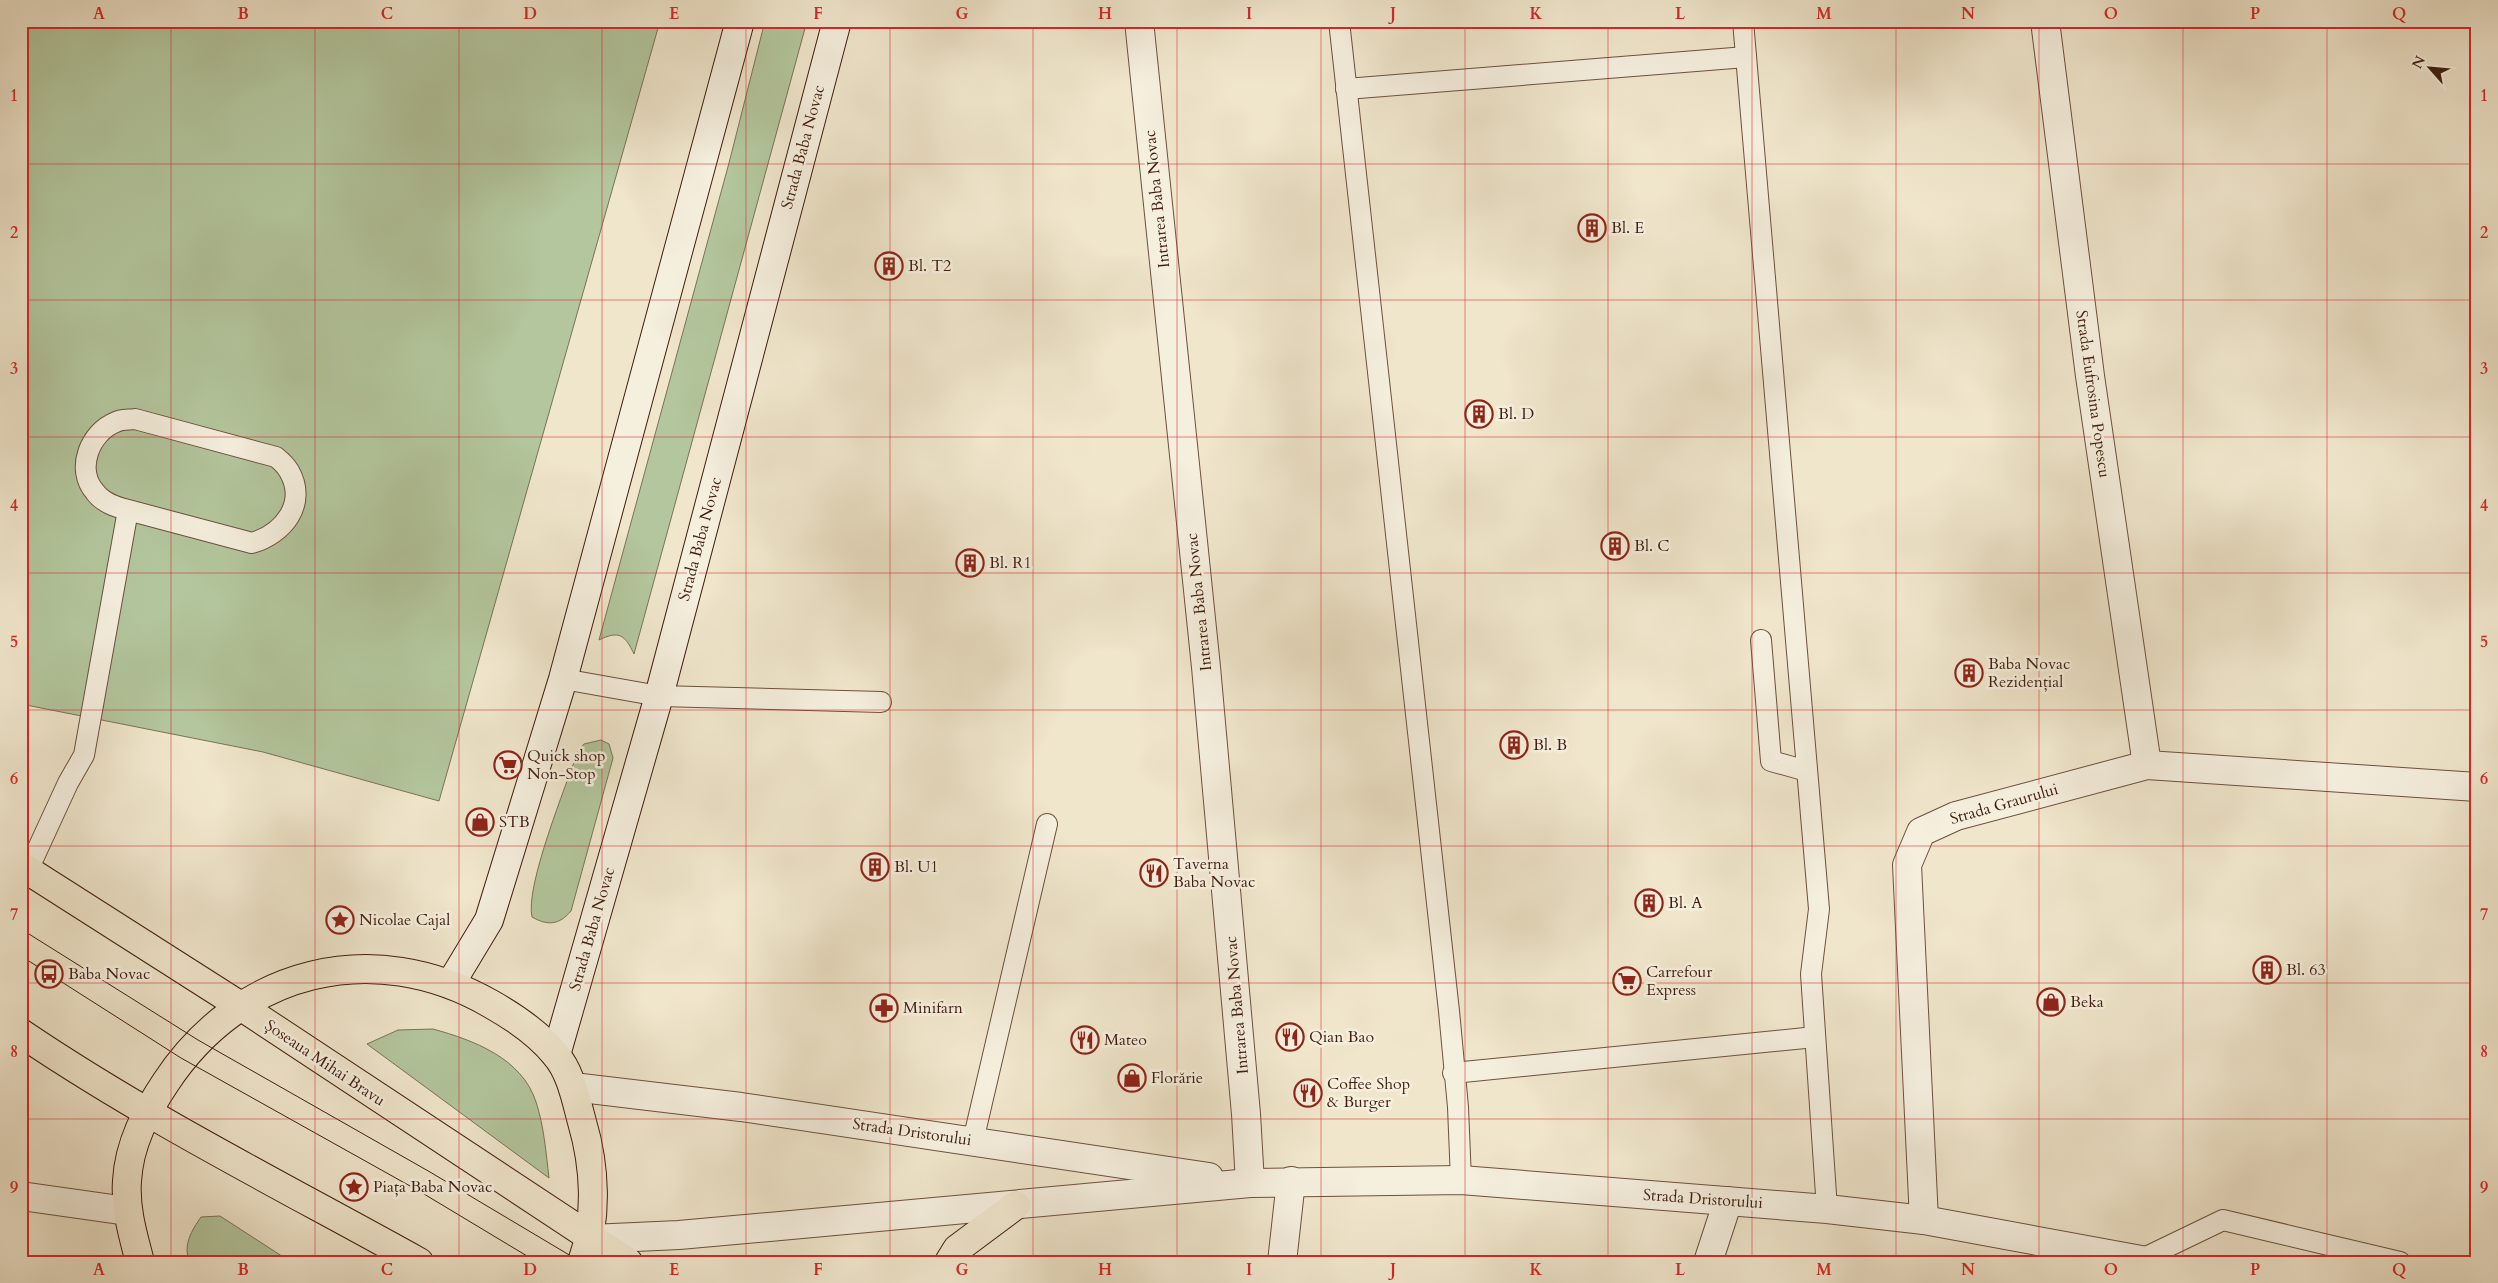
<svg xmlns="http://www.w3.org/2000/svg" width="2498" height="1283" viewBox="0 0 2498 1283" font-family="Cardo,serif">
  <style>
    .green { fill: #b3c69d; stroke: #7a7256 }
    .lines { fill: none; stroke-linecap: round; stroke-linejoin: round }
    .service-casing { stroke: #6d503e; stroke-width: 22 }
    .minor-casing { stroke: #6d503e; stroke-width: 30 }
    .tertiary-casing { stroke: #6d503e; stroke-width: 30 }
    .secondary-casing { stroke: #411e0f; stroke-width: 30 }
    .primary-casing { stroke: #411e0f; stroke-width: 30 }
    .service { stroke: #f5efde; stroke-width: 20 }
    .minor { stroke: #f5efde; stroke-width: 28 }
    .tertiary { stroke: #f5efde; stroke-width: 28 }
    .secondary { stroke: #f5efde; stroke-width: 28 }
    .primary { stroke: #f0e6cc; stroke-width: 28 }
    .tram { stroke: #411e0f; stroke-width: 1 }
    .grid { fill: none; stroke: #d62828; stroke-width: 1; stroke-opacity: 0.55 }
    .labels { text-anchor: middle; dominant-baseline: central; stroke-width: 5; stroke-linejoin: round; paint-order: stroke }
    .street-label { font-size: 16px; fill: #411e0f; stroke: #f5efde }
    .poi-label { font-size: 16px; fill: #411e0f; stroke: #f5efde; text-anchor: start }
    .neatline { fill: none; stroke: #d62828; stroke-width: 2 }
    .grid-label { font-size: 16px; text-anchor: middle; font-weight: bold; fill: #d62828 }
  </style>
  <rect width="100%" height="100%" fill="#f0e6cc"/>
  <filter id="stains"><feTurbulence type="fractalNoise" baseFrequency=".004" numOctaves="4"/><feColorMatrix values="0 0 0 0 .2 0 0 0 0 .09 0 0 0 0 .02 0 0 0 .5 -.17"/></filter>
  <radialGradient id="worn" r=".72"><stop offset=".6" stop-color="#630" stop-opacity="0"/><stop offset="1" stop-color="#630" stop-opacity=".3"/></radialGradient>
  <g class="green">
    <path d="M21,21H660L439,801L263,752L21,704Z"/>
    <path d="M765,21H807L634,654C625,635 619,630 599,640L729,163Z"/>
    <path d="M601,740L609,744L613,758L571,911C559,925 548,926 532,917C525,886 566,786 578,751L584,744Z"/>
    <path d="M433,1029C473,1040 522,1058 536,1102C544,1126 546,1153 549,1178L367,1044L398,1030Z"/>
    <path d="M220,1216L291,1262H190C182,1246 192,1230 201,1217Z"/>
  </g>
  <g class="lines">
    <g class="service-casing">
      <g id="service">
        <path d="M1339,21L1449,1011L1458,1107L1461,1180"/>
        <path d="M1743,21L1819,909L1811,974L1827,1209"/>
        <path d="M1346,89L1746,57"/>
        <path d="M1761,640L1771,761L1807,771"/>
        <path d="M563,679L659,696L881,702"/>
        <path d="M28,870L68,783L84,755L128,510C116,507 103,503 95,492C75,469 90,432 116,422C121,419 129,420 135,419L276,457C281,461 286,466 289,471C308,504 283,534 252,543L128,510"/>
        <path d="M1453,1073L1815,1037"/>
        <path d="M973,1141L1047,824"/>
        <path d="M2140,1260L2223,1220L2400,1262"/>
      </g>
    </g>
    <g class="minor-casing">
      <g id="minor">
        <path d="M1139,21L1206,667L1246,1114L1250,1183"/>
        <path d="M2045,21L2090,376L2147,765"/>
        <path d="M1924,1220L1907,865L1921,832L1956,816L2147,765L2477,787"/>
        <path d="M1282,1262L1291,1181"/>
        <path d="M1708,1262L1728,1201"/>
      </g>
    </g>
    <g class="tertiary-casing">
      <g id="tertiary">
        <path d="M573,1087L741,1107L1209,1177"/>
        <path d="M21,1196L127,1211"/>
        <path d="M591,1251V1239L679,1235L780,1226L1250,1183L1461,1180L1827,1209L1924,1220L2152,1262"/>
      </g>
    </g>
    <g class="secondary-casing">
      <g id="secondary">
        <path d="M451,983L489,920L563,679L740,21"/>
        <path d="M556,1055L659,696L837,21"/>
      </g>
    </g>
    <g class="primary-casing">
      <g id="primary">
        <path d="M21,866L239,1005L628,1262"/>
        <path d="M21,1033C148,1119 286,1188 419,1262"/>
        <path d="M140,1262C133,1235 125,1209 127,1181C129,1144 146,1112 166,1082C240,970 373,936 491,1004C514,1017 538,1033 555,1054C571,1072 576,1100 582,1122C595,1166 598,1218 582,1262"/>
        <path d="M949,1262L957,1249L1016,1205"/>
      </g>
    </g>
    <use href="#service" class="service"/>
    <use href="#minor" class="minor"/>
    <use href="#tertiary" class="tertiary"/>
    <use href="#secondary" class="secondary"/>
    <use href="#primary" class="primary"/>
    <g class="tram">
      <path d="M21,929L198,1040L430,1172L581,1262"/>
      <path d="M21,956L181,1058L419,1191L537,1262"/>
    </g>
  </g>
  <path class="grid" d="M171,21V1262M315,21V1262M459,21V1262M602,21V1262M746,21V1262M890,21V1262M1033,21V1262M1177,21V1262M1321,21V1262M1465,21V1262M1608,21V1262M1752,21V1262M1896,21V1262M2039,21V1262M2183,21V1262M2327,21V1262M21,164H2477M21,300H2477M21,437H2477M21,573H2477M21,710H2477M21,846H2477M21,983H2477M21,1119H2477"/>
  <defs>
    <g id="building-ring" transform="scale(1.4375)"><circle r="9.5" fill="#f5efde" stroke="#8f2418" stroke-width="1.5"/><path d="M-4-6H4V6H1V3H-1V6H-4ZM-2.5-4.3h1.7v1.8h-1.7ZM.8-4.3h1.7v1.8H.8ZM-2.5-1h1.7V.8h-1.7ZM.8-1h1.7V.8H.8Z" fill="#8f2418"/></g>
    <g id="supermarket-ring" transform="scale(1.4375)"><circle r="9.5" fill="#f5efde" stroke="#8f2418" stroke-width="1.5"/><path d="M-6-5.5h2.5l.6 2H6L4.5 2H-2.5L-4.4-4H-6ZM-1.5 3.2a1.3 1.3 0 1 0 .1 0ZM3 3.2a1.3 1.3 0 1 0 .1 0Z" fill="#8f2418"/></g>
    <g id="shop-ring" transform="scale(1.4375)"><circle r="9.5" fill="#f5efde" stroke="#8f2418" stroke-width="1.5"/><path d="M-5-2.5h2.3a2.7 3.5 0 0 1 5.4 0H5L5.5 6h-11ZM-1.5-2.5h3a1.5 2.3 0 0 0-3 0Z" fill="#8f2418"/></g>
    <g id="restaurant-ring" transform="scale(1.4375)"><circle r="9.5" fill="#f5efde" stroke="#8f2418" stroke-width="1.5"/><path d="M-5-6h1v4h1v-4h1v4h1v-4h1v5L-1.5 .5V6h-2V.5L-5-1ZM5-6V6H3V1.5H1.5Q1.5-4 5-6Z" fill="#8f2418"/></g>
    <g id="sight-ring" transform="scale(1.4375)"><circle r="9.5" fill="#f5efde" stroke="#8f2418" stroke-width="1.5"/><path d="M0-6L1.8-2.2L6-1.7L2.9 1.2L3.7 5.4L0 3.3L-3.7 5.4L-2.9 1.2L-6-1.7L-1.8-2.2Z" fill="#8f2418"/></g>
    <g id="bus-ring" transform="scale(1.4375)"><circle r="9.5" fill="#f5efde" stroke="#8f2418" stroke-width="1.5"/><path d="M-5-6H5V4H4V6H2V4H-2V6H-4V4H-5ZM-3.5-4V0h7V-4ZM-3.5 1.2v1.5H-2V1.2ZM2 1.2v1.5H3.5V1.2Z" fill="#8f2418"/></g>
    <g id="pharmacy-ring" transform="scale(1.4375)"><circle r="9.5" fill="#f5efde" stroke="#8f2418" stroke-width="1.5"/><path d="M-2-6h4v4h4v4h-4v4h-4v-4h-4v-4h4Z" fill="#8f2418"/></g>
  </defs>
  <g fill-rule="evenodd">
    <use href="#building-ring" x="1592" y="228"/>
    <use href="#building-ring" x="889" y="266"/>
    <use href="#building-ring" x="1479" y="414"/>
    <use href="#building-ring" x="1615" y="546"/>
    <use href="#building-ring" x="970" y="563"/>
    <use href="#building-ring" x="1969" y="673"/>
    <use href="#building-ring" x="1514" y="745"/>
    <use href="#supermarket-ring" x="508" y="765"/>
    <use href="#shop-ring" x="480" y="822"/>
    <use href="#building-ring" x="875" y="867"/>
    <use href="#restaurant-ring" x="1154" y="873"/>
    <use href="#building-ring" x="1649" y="903"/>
    <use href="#sight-ring" x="340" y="920"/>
    <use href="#building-ring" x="2267" y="970"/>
    <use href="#bus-ring" x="49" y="974"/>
    <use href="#supermarket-ring" x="1627" y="981"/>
    <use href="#shop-ring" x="2051" y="1002"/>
    <use href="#pharmacy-ring" x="884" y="1008"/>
    <use href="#restaurant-ring" x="1290" y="1037"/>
    <use href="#restaurant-ring" x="1085" y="1040"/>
    <use href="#shop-ring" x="1132" y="1078"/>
    <use href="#restaurant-ring" x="1308" y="1093"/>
    <use href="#sight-ring" x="354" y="1187"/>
  </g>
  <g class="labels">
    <g class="street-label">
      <text transform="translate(803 147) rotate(-75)">Strada Baba Novac</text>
      <text transform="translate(1157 199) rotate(-96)">Intrarea Baba Novac</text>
      <text transform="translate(2093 394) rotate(82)">Strada Eufrosina Popescu</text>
      <text transform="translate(700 539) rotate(-75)">Strada Baba Novac</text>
      <text transform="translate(1199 602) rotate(-96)">Intrarea Baba Novac</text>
      <text transform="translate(2004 804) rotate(-16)">Strada Graurului</text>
      <text transform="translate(592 929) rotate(-74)">Strada Baba Novac</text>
      <text transform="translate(1237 1005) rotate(-95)">Intrarea Baba Novac</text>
      <text transform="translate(325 1063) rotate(34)">Șoseaua Mihai Bravu</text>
      <text transform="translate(912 1132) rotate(8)">Strada Dristorului</text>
      <text transform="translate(1703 1199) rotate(4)">Strada Dristorului</text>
    </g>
    <g class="poi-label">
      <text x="1611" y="228">Bl. E</text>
      <text x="908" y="266">Bl. T2</text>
      <text x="1498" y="414">Bl. D</text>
      <text x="1634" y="546">Bl. C</text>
      <text x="989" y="563">Bl. R1</text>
      <text x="1988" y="664">Baba Novac<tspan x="1988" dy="18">Rezidenţial</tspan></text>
      <text x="1533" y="745">Bl. B</text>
      <text x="527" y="756">Quick shop<tspan x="527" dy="18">Non-Stop</tspan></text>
      <text x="499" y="822">STB</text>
      <text x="1173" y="864">Taverna<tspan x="1173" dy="18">Baba Novac</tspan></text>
      <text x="894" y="867">Bl. U1</text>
      <text x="1668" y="903">Bl. A</text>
      <text x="359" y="920">Nicolae Cajal</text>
      <text x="2286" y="970">Bl. 63</text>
      <text x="1646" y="972">Carrefour<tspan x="1646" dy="18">Express</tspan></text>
      <text x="68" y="974">Baba Novac</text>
      <text x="2070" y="1002">Beka</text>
      <text x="903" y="1008">Minifarn</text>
      <text x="1309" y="1037">Qian Bao</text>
      <text x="1104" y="1040">Mateo</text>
      <text x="1151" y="1078">Florărie</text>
      <text x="1327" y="1084">Coffee Shop<tspan x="1327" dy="18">&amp; Burger</tspan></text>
      <text x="373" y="1187">Piața Baba Novac</text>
    </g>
  </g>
  <rect width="2498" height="1283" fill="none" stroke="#f0e6cc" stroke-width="55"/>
  <g transform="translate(2430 68) rotate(297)" stroke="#f5efde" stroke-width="4" paint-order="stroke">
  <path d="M0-4L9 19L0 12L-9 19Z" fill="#411e0f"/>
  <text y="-8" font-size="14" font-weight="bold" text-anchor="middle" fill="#411e0f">N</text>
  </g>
  <rect x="28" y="28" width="2442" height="1228" class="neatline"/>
  <g class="grid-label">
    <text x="99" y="19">A</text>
    <text x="243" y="19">B</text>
    <text x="387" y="19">C</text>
    <text x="530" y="19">D</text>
    <text x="674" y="19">E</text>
    <text x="818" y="19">F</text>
    <text x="962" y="19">G</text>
    <text x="1105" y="19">H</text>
    <text x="1249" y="19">I</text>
    <text x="1393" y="19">J</text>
    <text x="1536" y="19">K</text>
    <text x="1680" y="19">L</text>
    <text x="1824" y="19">M</text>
    <text x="1968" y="19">N</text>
    <text x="2111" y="19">O</text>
    <text x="2255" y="19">P</text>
    <text x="2399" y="19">Q</text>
    <text x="14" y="101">1</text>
    <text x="2484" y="101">1</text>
    <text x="14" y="238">2</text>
    <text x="2484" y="238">2</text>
    <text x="14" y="374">3</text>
    <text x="2484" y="374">3</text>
    <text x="14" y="511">4</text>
    <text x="2484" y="511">4</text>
    <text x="14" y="647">5</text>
    <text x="2484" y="647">5</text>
    <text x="14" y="784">6</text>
    <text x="2484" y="784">6</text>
    <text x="14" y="920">7</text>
    <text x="2484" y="920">7</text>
    <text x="14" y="1057">8</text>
    <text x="2484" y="1057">8</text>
    <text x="14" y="1193">9</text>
    <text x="2484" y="1193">9</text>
    <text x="99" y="1275">A</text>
    <text x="243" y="1275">B</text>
    <text x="387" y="1275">C</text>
    <text x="530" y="1275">D</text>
    <text x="674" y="1275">E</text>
    <text x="818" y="1275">F</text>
    <text x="962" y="1275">G</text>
    <text x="1105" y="1275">H</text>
    <text x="1249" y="1275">I</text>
    <text x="1393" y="1275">J</text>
    <text x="1536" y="1275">K</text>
    <text x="1680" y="1275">L</text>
    <text x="1824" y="1275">M</text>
    <text x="1968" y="1275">N</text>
    <text x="2111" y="1275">O</text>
    <text x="2255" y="1275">P</text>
    <text x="2399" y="1275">Q</text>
  </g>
  <rect width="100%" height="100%" filter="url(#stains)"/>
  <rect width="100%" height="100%" fill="url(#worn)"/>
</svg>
